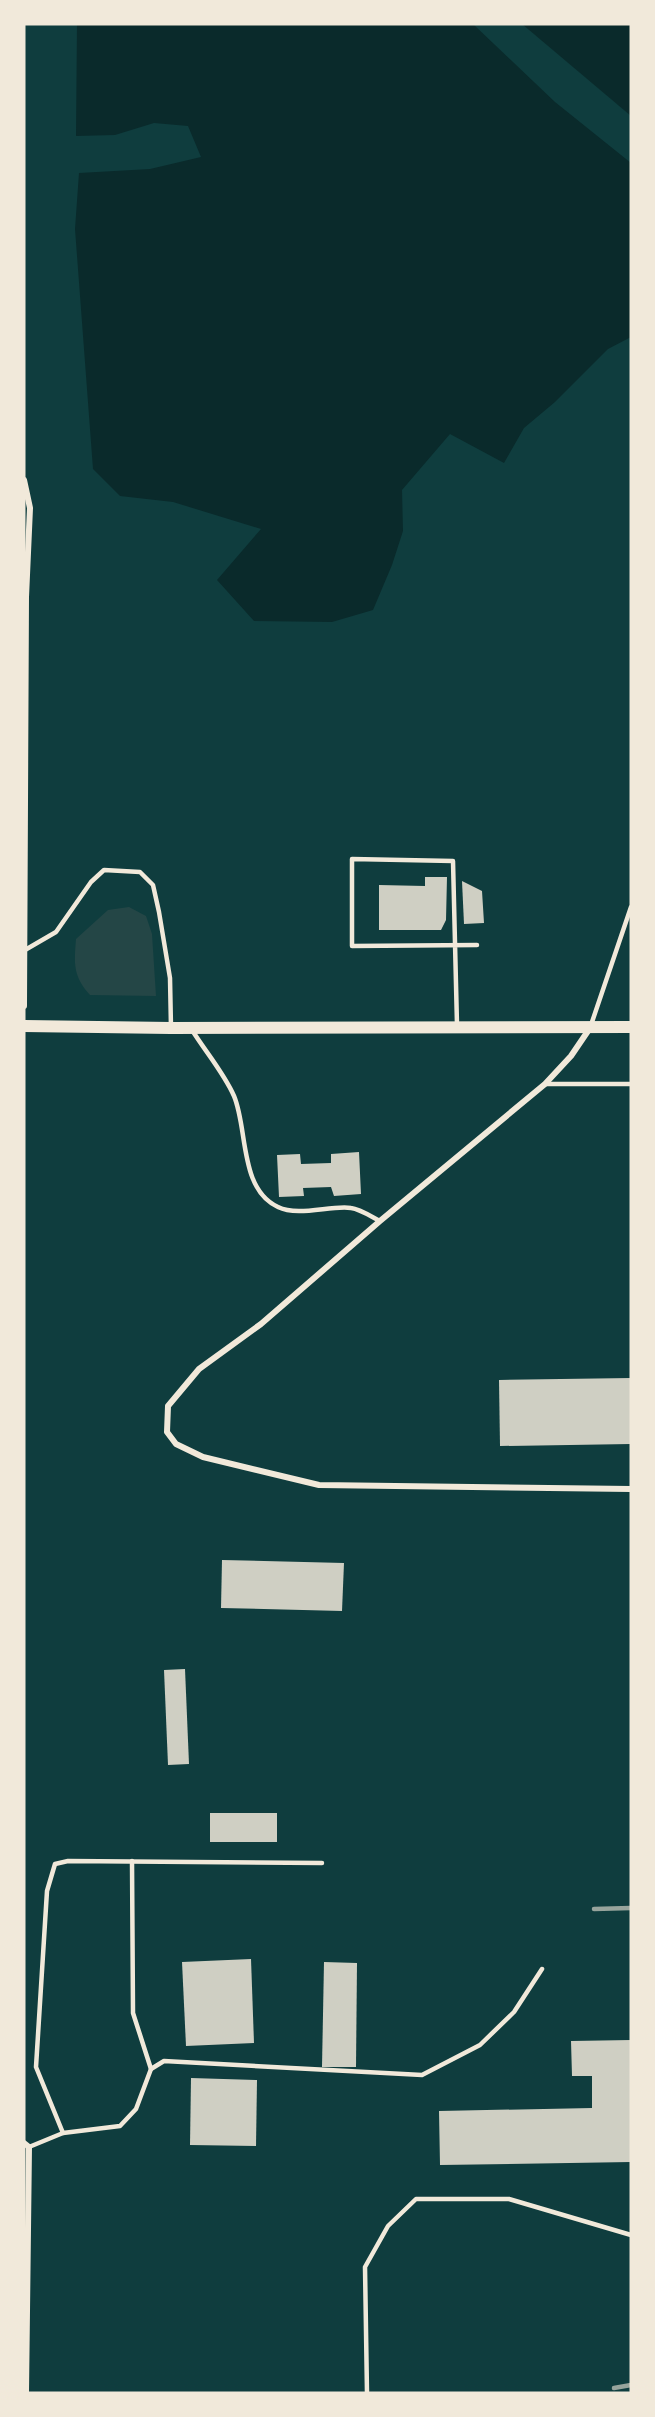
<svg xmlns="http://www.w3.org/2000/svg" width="655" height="2417" viewBox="0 0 655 2417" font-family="Rubik,sans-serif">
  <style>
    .green { fill: #244646 }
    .water { fill: #0a2a2b }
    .building { fill: #cfcfc3 }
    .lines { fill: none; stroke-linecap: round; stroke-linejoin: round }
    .service { stroke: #f1e9da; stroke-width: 4.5 }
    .minor { stroke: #f1e9da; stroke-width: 6 }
    .secondary { stroke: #f1e9da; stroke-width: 12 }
    .rail { stroke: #97a49c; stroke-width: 4.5 }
  </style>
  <rect width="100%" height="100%" fill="#0f3d3e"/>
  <path class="green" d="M129,907L146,916L152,934L156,996L90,995C73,976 74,964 76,939L108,910Z"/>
  <g class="water">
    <path d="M77,24H473L555,102L631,163V337L608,349L555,402L524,428L504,463L450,434L402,490L403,531L392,565L373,610L332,622L254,621L217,580L261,529L173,502L120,496L93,469L75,229L79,173L150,169L201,157L188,126L154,123L115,135L76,136Z"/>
    <path d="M522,24H631V116Z"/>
  </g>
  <g class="building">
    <path d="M425,877H447L446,920L441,930H379V885L425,886Z"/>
    <path d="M462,881L482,891L484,923L464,924Z"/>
    <path d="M359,1152L361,1194L334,1196L331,1187L303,1188L304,1196L279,1197L277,1155L300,1154L301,1164L331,1163V1154Z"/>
    <path d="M631,1378V1444L500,1446L499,1380Z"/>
    <path d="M222,1560L344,1563L342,1611L221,1608Z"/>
    <path d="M185,1669L189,1764L168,1765L164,1670Z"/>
    <rect x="210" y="1813" width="67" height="29"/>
    <path d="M251,1959L254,2043L186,2046L182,1962Z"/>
    <path d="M324,1962L357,1963L356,2067H322Z"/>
    <path d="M631,2040V2162L440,2165L439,2111L592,2108V2076H572L571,2041Z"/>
    <path d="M191,2078L257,2080L256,2146L190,2145Z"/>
  </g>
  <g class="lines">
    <g class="service">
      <path d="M25,950L56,932L91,882L104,870L140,872L153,885L159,912L170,978L171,1028"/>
      <path d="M457,1025L453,861L352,859V946L477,945"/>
      <path d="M591,1025L631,907"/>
      <path d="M192,1030C205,1051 224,1073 234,1096C248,1129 239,1189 278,1207C298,1217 331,1205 351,1208C360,1209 372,1217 380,1221"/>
      <path d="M545,1084H631"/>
      <path d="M132,1861L133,2013L151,2069"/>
      <path d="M63,2133L36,2067L47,1891L55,1864L68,1861L322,1863"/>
      <path d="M29,2147L63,2133L120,2126L136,2109L151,2069L164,2061L422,2075L480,2045L514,2012L542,1969"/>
      <path d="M367,2393L365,2267L388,2226L416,2199H509L631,2235"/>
    </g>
    <g class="minor">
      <path d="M24,480L30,508L26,597L24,1006"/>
      <path d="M590,1028L571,1056L545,1084L380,1221L261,1324L199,1369L168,1406L167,1432L176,1444L203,1457L319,1485L631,1489"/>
      <path d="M24,2143L29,2147L26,2393"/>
    </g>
    <path class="secondary" d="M24,1026L171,1028L631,1027"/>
    <g class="rail">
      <path d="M594,1909L631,1908"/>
      <path d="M614,2388L631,2385"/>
    </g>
  </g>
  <rect width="655" height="2417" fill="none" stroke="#f1e9da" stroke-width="51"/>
</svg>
